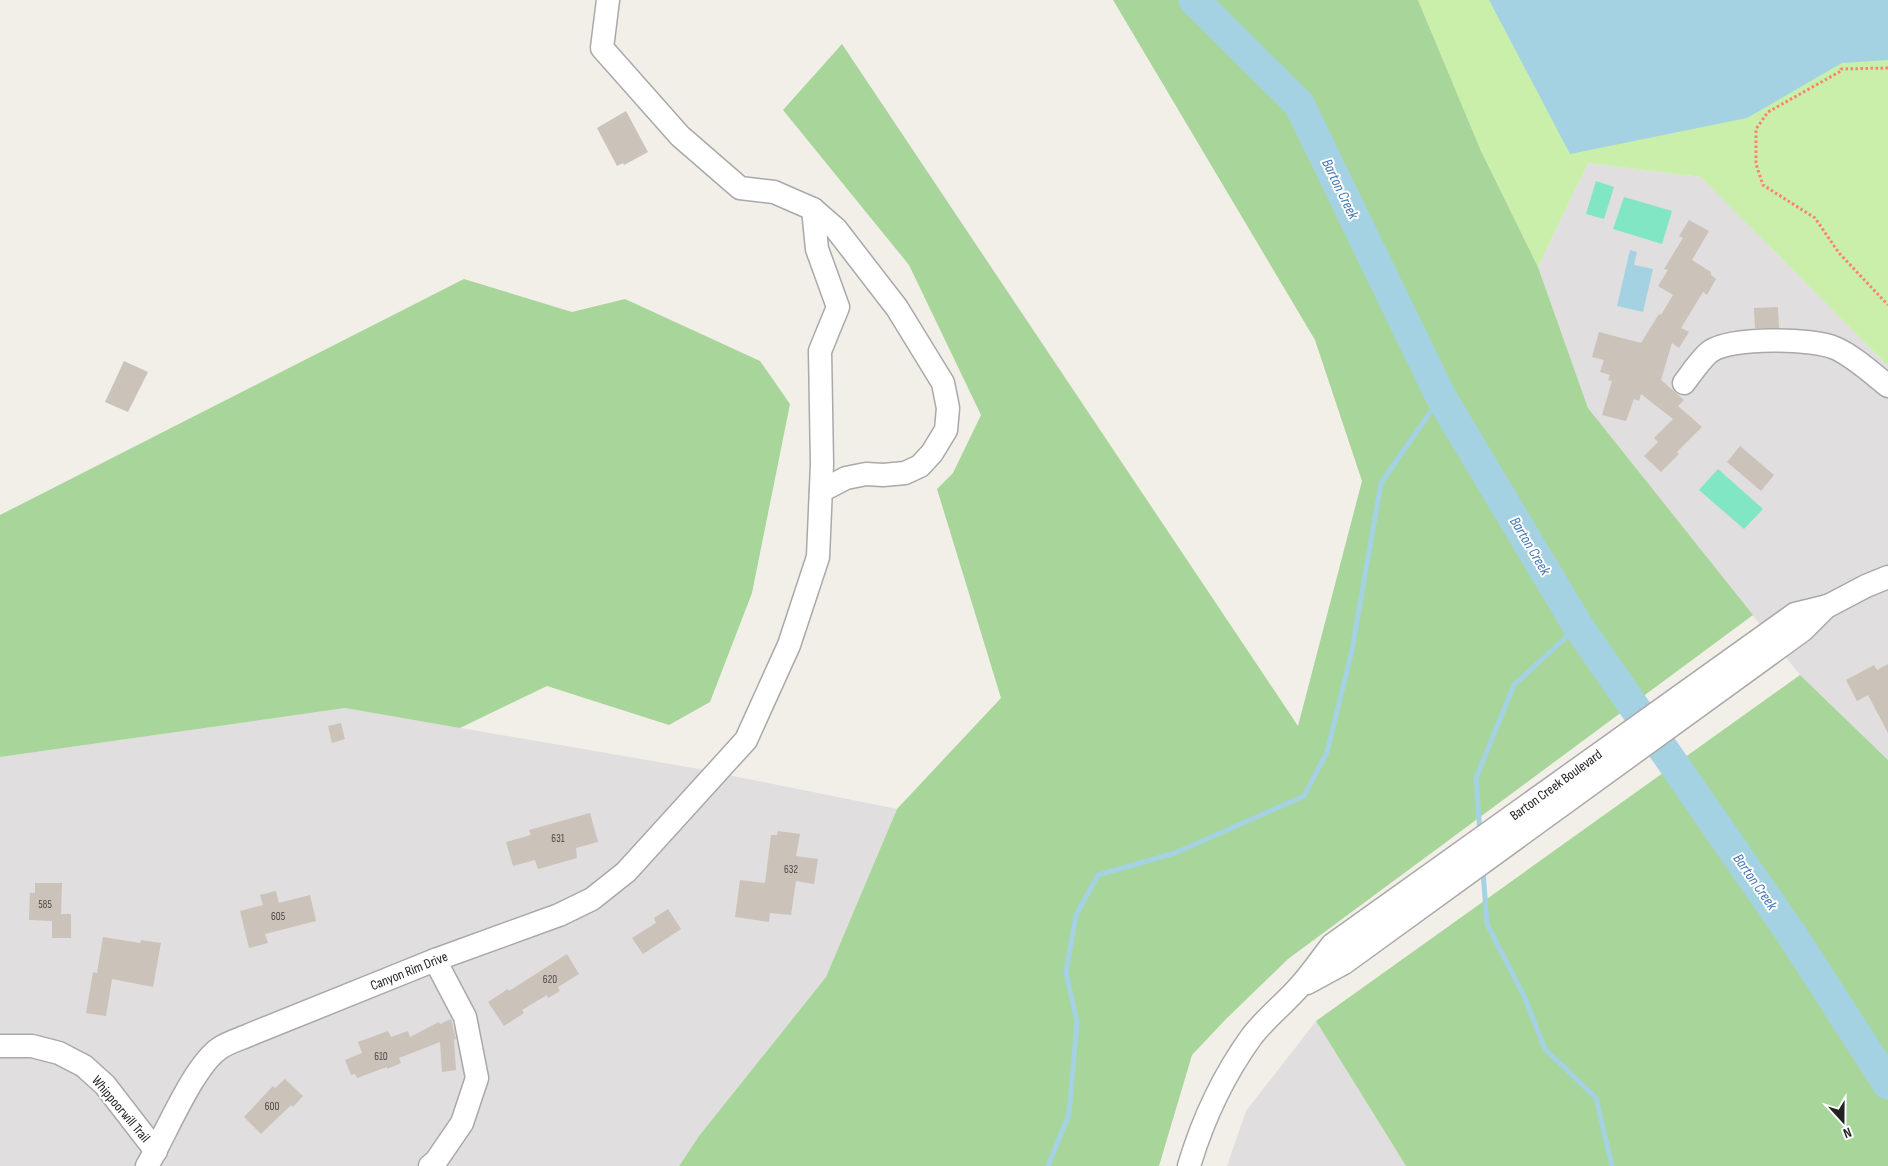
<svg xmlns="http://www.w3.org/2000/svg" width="1888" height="1166" viewBox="0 0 1888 1166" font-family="'Sofia Sans Condensed',sans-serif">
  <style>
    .residential { fill: #e0dede }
    .grass { fill: #c9efab }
    .forest { fill: #a8d599 }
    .pitch { fill: #81e6c4 }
    .water { fill: #a5d2e3 }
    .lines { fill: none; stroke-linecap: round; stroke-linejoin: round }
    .stream { stroke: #a5d2e3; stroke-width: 5 }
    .river { stroke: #a5d2e3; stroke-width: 31 }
    .building { fill: #cbc2ba }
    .minor-casing { stroke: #a9a9a9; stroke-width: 25 }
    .path { stroke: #ff826c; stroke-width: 3; stroke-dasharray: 2.5 2.5; stroke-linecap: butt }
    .minor { stroke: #fff; stroke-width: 22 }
    .labels { text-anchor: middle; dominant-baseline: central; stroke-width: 4; stroke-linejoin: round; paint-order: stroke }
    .number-label { font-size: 11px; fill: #4c4a48 }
    .street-label { font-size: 14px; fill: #222; stroke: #fff }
    .water-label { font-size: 15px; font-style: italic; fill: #4275b2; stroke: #fff }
  </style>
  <rect width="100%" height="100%" fill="#f2efe8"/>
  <g class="residential">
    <path d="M1588,163L1701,177L1888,366V760L1800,675L1588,408L1538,267Z"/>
    <path d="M345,708L699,769L897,809L826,977L699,1136L679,1166H0V757Z"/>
    <path d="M1316,1021L1406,1166H1227L1246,1111Z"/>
  </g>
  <path class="grass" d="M1418,0H1888V366L1701,177L1588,163L1538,267L1481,151Z"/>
  <g class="forest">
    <path d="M1113,0H1418L1481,151L1538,267L1588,408L1753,615L1288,959L1226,1019L1192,1055L1159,1166H679L699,1136L826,977L897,809L1001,698L937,489L953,473L981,415L909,265L783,110L842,44L1298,726L1362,481L1315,340Z"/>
    <path d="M464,279L572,312L625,299L760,361L790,404L752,593L710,702L669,725L547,686L460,728L345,708L0,757V515Z"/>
    <path d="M1800,675L1888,760V1166H1406L1316,1021Z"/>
  </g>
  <g class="pitch">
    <path d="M1596,181L1614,187L1604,219L1586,214Z"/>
    <path d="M1624,197L1672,211L1662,244L1613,229Z"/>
    <path d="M1718,469L1763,509L1744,529L1699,490Z"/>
  </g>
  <g class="water">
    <path d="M1489,0H1888V60L1842,63L1747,118L1570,154Z"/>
    <path d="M1630,250L1637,252L1634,265L1653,269L1643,312L1617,306Z"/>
  </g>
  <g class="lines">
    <g class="stream">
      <path d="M1480,833L1476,778L1514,685L1578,626"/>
      <path d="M1483,871L1487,924L1524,996L1545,1049L1596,1098L1612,1166"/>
      <path d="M1048,1166L1069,1114L1077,1022L1066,972L1076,915L1098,875L1175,853L1304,796L1327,752L1352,650L1381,483L1441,397"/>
    </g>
    <path class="river" d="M1194,0L1299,104L1441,397L1578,626L1792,935L1888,1084"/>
  </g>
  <g class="building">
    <path d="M626,111L648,152L624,165L623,163L617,166L597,128Z"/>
    <path d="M1689,220L1709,231L1692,260L1711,272V275L1716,279L1707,295L1703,292L1681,328L1689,332L1679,348L1672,343L1661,380L1684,400L1678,406L1702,427L1677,452L1679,454L1661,472L1644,456L1658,442L1654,438L1673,419L1641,394L1639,401L1634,399L1626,421L1602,415L1612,381L1608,380L1610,375L1600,372L1604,360L1592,357L1599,332L1641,343L1659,314L1661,315L1673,295L1658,286L1668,270L1664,269L1683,238L1679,236Z"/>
    <path d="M1778,307L1779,328H1755L1754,308Z"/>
    <path d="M124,361L148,372L128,412L105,402Z"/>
    <path d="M1740,446L1774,475L1761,491L1727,462Z"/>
    <path d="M1888,664V733L1868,695L1857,701L1846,680L1874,665L1877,670Z"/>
    <path d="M341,723L345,739L332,743L328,726Z"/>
    <path d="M590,813L598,842L576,848L577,858L538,869L535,860L513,866L506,842L531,835L529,830Z"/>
    <path d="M778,831L800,834L796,856L818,859L814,884L796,881L791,915L770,913L769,922L735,917L740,880L765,883L771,835H777Z"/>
    <path d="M35,883H62L61,914H71V938H52V921L29,920L30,893H35Z"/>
    <path d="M276,891L279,903L310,895L316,921L265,934L268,943L249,948L240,911L263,905L260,895Z"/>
    <path d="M668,909L681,929L643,954L632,938L656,923L654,918Z"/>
    <path d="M103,937L140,943L141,940L161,943L153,987L112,979L106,1016L86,1013L93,972L97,973Z"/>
    <path d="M567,954L579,974L558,987L560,991L548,998L547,995L522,1010L524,1013L504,1026L488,1002L508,989L509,991Z"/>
    <path d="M451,1019L456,1039L454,1040L456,1070L442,1072L440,1042L399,1058L401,1063L387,1069V1067L357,1078L355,1074L351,1075L345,1060L362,1053L358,1042L388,1031L391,1037L408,1031L410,1037L439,1022L440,1024Z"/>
    <path d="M285,1079L303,1096L293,1107L291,1105L261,1134L244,1117L273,1086L275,1088Z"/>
  </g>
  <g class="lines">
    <g class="minor-casing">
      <g id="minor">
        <path d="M813,209L836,229L897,308L943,383L948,408L946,430L932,453L920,466L905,473L883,475L866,474L846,478L821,491"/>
        <path d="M1684,383C1691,374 1702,357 1711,351C1732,337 1812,338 1835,348C1852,355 1873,374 1888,386"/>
        <path d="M1307,983L1344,963L1803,630L1827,606"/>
        <path d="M0,1046H32L59,1053L84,1066L105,1085L156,1151"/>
        <path d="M147,1166C165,1136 193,1066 220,1048C229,1042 240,1039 249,1035L435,960L559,915L592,899L626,872L746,740L789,645L818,557L822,464L820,351L838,307L817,249L813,209L774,192L740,188L680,136L602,48L608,0"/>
        <path d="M430,1166L436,1161L462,1123L477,1078L465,1017L435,960"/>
        <path d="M1189,1166C1203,1119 1223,1076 1252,1036C1266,1018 1284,1004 1299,987C1311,974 1321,959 1332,945L1795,614L1828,606L1866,586L1888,577"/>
      </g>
    </g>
    <path class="path" d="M1888,68L1841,69V71L1768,112L1756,129V164L1763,185L1815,218L1839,253L1888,305"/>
    <use href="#minor" class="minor"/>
  </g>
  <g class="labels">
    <g class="number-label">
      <text x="558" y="838">631</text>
      <text x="791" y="869">632</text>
      <text x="45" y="904">585</text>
      <text x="278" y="916">605</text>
      <text x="550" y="979">620</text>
      <text x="381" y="1056">610</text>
      <text x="272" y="1106">600</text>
    </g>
    <g class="street-label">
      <text transform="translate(1556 785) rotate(-36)">Barton Creek Boulevard</text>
      <text transform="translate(409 971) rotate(-22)">Canyon Rim Drive</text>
      <text transform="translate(121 1109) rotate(50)">Whippoorwill Trail</text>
    </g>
    <g class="water-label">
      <text transform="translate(1340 189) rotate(64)">Barton Creek</text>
      <text transform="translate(1530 546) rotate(59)">Barton Creek</text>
      <text transform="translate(1755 882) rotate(55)">Barton Creek</text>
    </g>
  </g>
  <g transform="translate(1843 1121) rotate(159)" stroke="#ffffff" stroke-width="4" paint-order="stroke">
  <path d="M0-4L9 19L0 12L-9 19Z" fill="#222222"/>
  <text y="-8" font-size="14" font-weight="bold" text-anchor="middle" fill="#222222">N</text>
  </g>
</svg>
